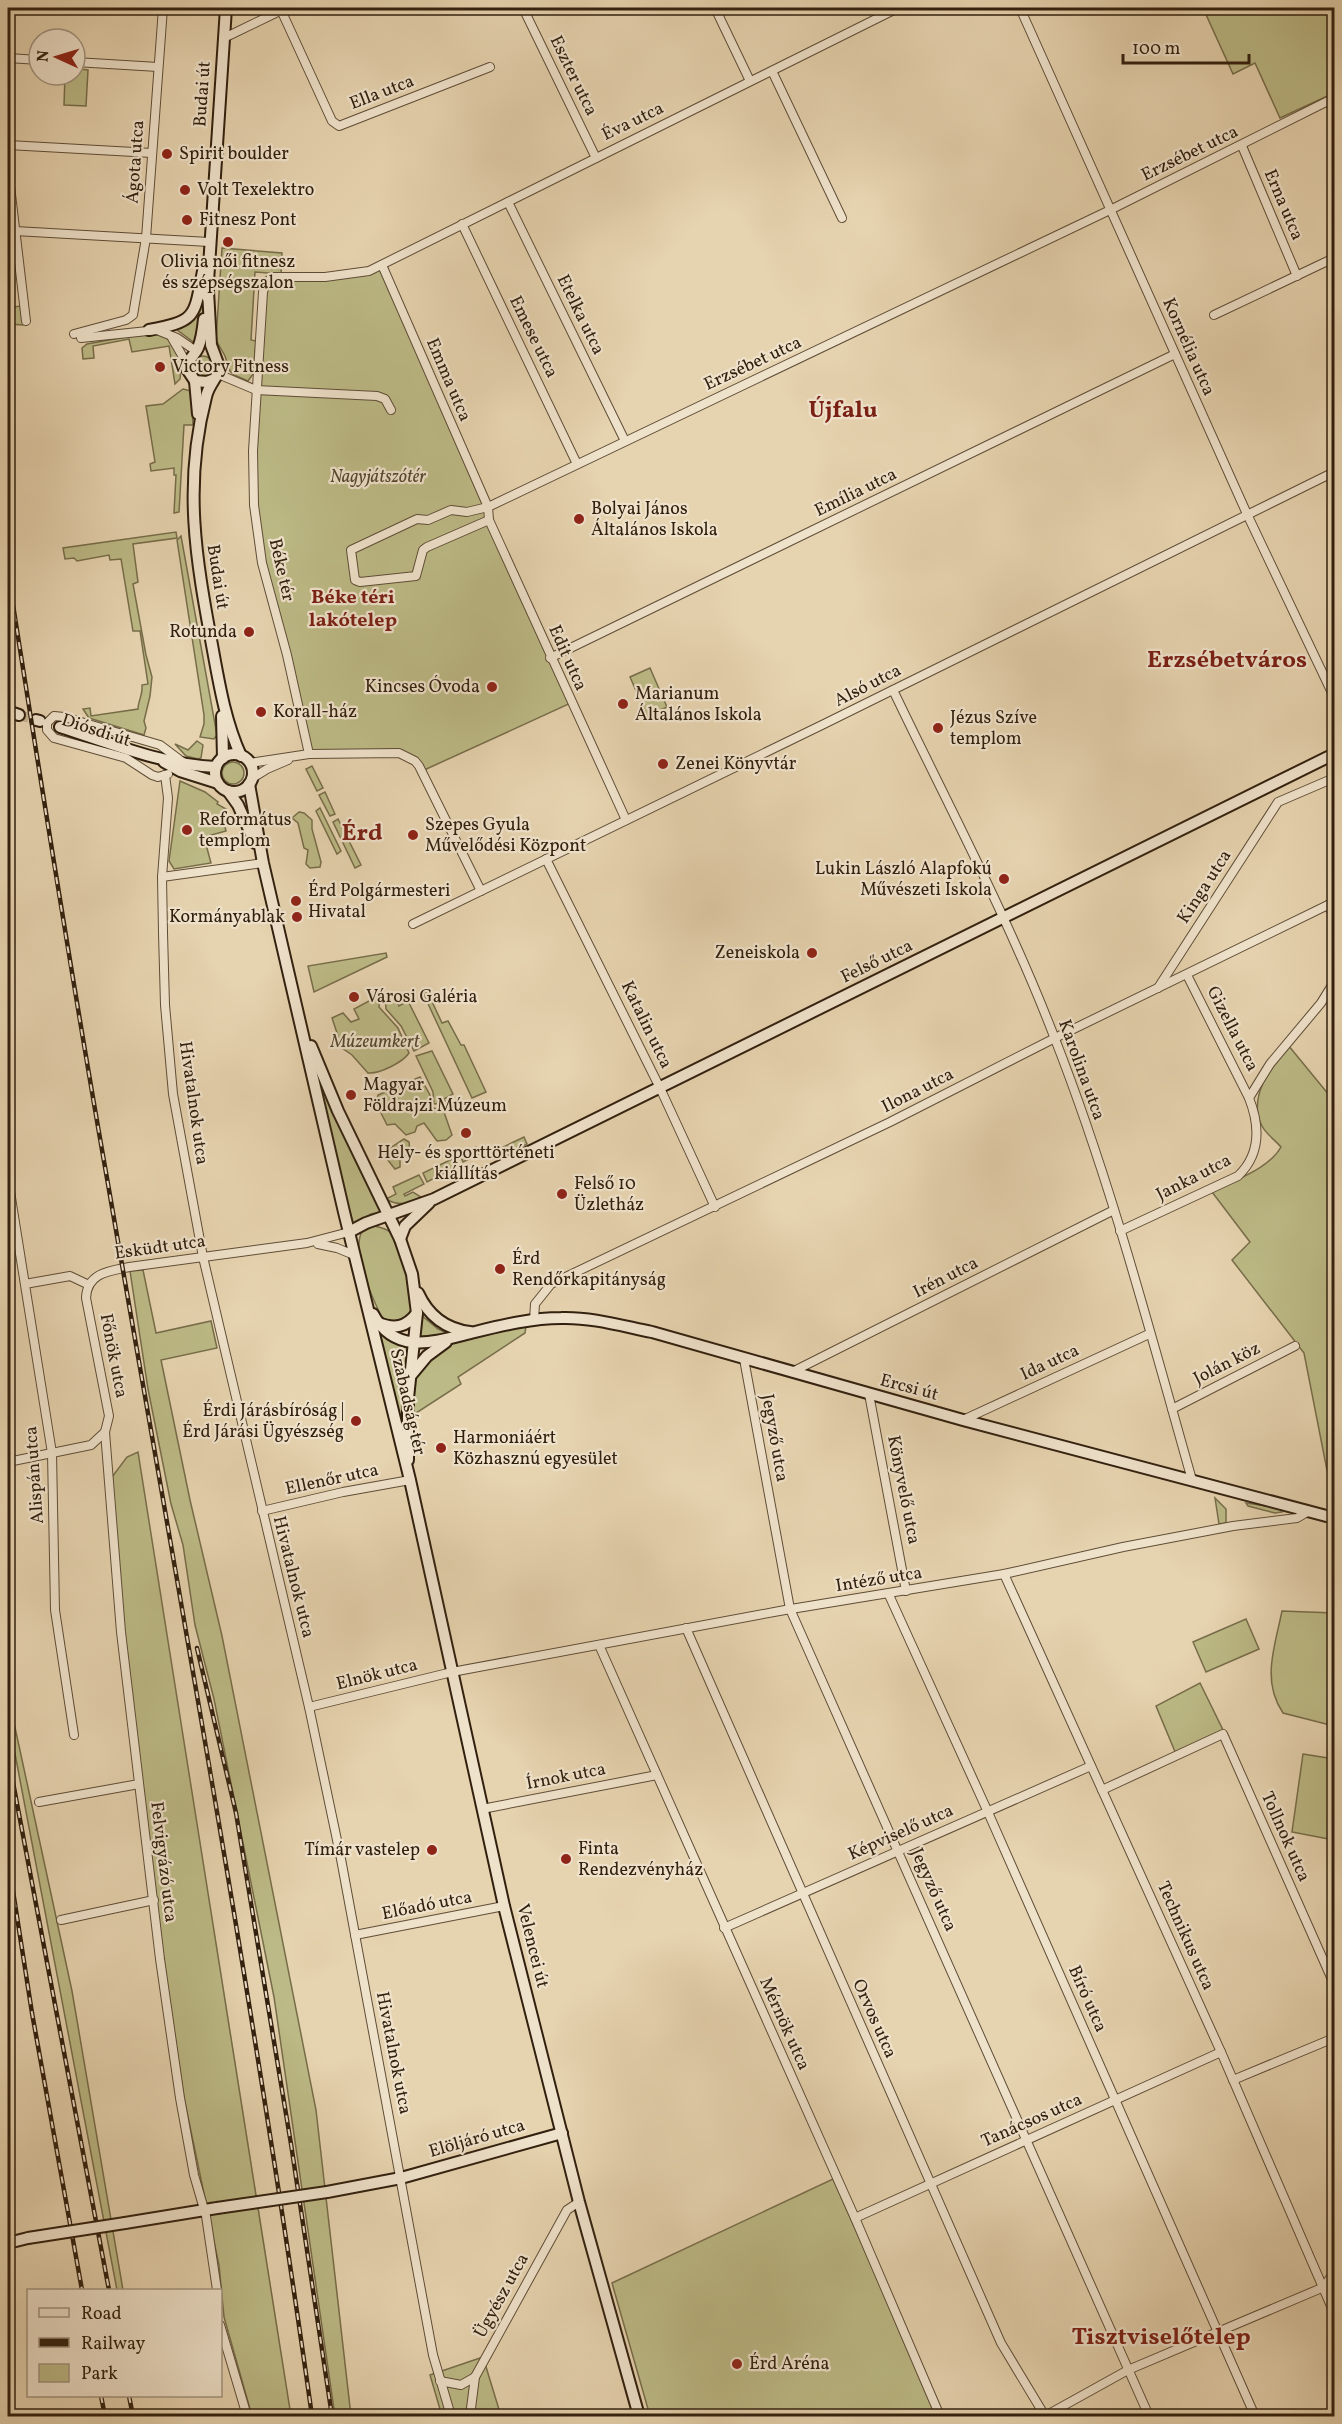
<svg xmlns="http://www.w3.org/2000/svg" width="1342" height="2424" viewBox="0 0 1342 2424" font-family="Vollkorn,serif">
  <style>
    .green { fill: #bcba86; stroke: #776d4a; stroke-width: 1.5 }
    .lines { fill: none; stroke-linecap: round; stroke-linejoin: round }
    .secondary-tunnel { stroke: #c2af8f; stroke-width: 10; stroke-dasharray: 10 5; stroke-linecap: butt }
    .street-casing { stroke: #5f4d37; stroke-width: 10 }
    .secondary-casing { stroke: #32200f; stroke-width: 14 }
    .street { stroke: #efe2cb; stroke-width: 8 }
    .secondary { stroke: #efe2cb; stroke-width: 10 }
    .rail-casing { stroke: #32200f; stroke-width: 4.5 }
    .rail { stroke: #efe2cb; stroke-width: 2; stroke-dasharray: 7; stroke-linecap: butt }
    .secondary-bridge-casing { stroke: #32200f; stroke-width: 14; stroke-linecap: butt }
    .secondary-bridge { stroke: #efe2cb; stroke-width: 10 }
    .poi-dot { fill: #8f2418; stroke: #efe2cb; stroke-width: 2 }
    .labels { text-anchor: middle; dominant-baseline: central; stroke-width: 4.5; stroke-linejoin: round; paint-order: stroke }
    .street-label { font-size: 18px; fill: #32200f; stroke: #efe2cb }
    .poi-label { font-size: 18px; fill: #32200f; stroke: #efe2cb; text-anchor: start }
    .park-label { font-size: 18px; font-style: italic; fill: #54462d; stroke: #efe2cb }
    .neighbourhood-label { font-size: 20px; font-weight: bold; fill: #7a1f14; stroke: #efe2cb }
    .district-label { font-size: 24px; font-weight: bold; fill: #7a1f14; stroke: #efe2cb }
  </style>
  <rect width="100%" height="100%" fill="#e6d3af"/>
  <filter id="stains"><feTurbulence type="fractalNoise" baseFrequency=".00333" numOctaves="4"/><feColorMatrix values="0 0 0 0 .2 0 0 0 0 .09 0 0 0 0 .02 0 0 0 .5 -.17"/></filter>
  <radialGradient id="worn" r=".72"><stop offset=".6" stop-color="#630" stop-opacity="0"/><stop offset="1" stop-color="#630" stop-opacity=".3"/></radialGradient>
  <g class="green">
    <path d="M1203,8H1334V93L1280,118L1255,63L1233,74Z"/>
    <path d="M80,69L88,70L86,106L64,105L65,75L79,74Z"/>
    <path d="M222,248L282,253L281,274L255,272L251,340L256,341L253,374L248,381L234,375L230,371L225,356L216,340Z"/>
    <path d="M382,265L487,515L571,703L422,771L404,755L309,754L262,563L254,505L266,282L270,279L325,277Z"/>
    <path d="M200,303H204L201,325L196,344L176,329L194,318Z"/>
    <path d="M20,306L23,325L8,324V308Z"/>
    <path d="M158,333L168,338L182,358L180,379L175,384L169,346L132,352L129,339L93,346L94,358L83,359L82,348L87,344L142,334Z"/>
    <circle cx="203" cy="366" r="10"/>
    <path d="M183,389L191,391L193,425H184L179,512L174,513L176,475H174V468L151,471L150,464L155,462L146,406L163,404Z"/>
    <path d="M176,532L177,538L133,544L138,582L133,584L146,655L152,677L150,696L144,721L146,728L144,735L89,718L83,709L90,708L91,716L138,709C138,701 143,695 142,685L148,684L140,631H133L121,559L110,560L109,555L77,561L74,558L65,559L63,548Z"/>
    <path d="M181,536L217,735L214,739L200,737L204,724V715L177,540Z"/>
    <path d="M650,668L667,707L647,716L630,677Z"/>
    <path d="M197,741L203,745L201,758L198,759L186,756L175,744L188,750Z"/>
    <circle cx="233" cy="773" r="11"/>
    <path d="M312,766L323,788L317,791L306,769Z"/>
    <path d="M180,781L205,792L218,802L217,804L226,809L220,824L225,827L226,831L204,837L211,863L174,869L169,861Z"/>
    <path d="M325,792L335,814L330,816L319,795Z"/>
    <path d="M320,808L341,851L337,854L316,811Z"/>
    <path d="M299,812L304,813L312,820V829L321,862L320,867L310,868L306,864L308,850L304,848L298,823L292,818Z"/>
    <path d="M338,819L361,865L355,868L333,822Z"/>
    <path d="M386,953L387,957L314,992L308,966Z"/>
    <path d="M427,991L442,1023L448,1021L461,1045H464L486,1092L472,1098L423,993Z"/>
    <path d="M380,995L379,1007L398,1028L409,1053C403,1062 380,1074 368,1073L352,1055L342,1048L332,1018L343,1013L351,1022L359,1019L354,1009Z"/>
    <path d="M385,996L388,1002L396,999L399,1006L408,1001L429,1043L414,1051L401,1026L386,1009Z"/>
    <path d="M1288,1045L1334,1101V1506L1304,1353L1232,1260L1250,1242L1212,1192C1234,1180 1269,1169 1281,1147C1275,1140 1266,1134 1262,1126C1247,1098 1271,1067 1288,1045Z"/>
    <path d="M432,1051L453,1094L444,1099L446,1103L434,1104L433,1092L416,1056Z"/>
    <path d="M316,1068L382,1212L371,1214L351,1225Z"/>
    <path d="M420,1077L430,1095L429,1106L444,1112L452,1135L446,1140L437,1141L424,1123L417,1126L415,1132L406,1135L395,1124L387,1125L376,1103L378,1095Z"/>
    <path d="M524,1137L527,1144L500,1157L497,1150Z"/>
    <path d="M404,1139L409,1142L410,1154L400,1160V1167L395,1169L387,1159L389,1149Z"/>
    <path d="M476,1147L479,1154L463,1162L460,1155Z"/>
    <path d="M454,1158L458,1166L427,1182L423,1173Z"/>
    <path d="M419,1175L424,1184L404,1194L405,1196L413,1192L424,1199C410,1203 399,1207 386,1199L396,1194L393,1187Z"/>
    <path d="M374,1226C380,1227 387,1229 391,1233C401,1243 415,1296 411,1310C407,1323 390,1326 381,1316C371,1294 351,1254 362,1231Z"/>
    <path d="M143,1270L156,1333L211,1321L217,1348L161,1360L190,1500L222,1636L316,2110L351,2416H335L274,1997L214,1699L195,1625L183,1545L171,1504L148,1389L130,1271Z"/>
    <path d="M421,1315L438,1329L447,1333L446,1335L420,1338Z"/>
    <path d="M526,1326L525,1333L458,1377L461,1384L410,1417L414,1378L434,1352L453,1342Z"/>
    <path d="M377,1331L392,1342L410,1346L403,1431Z"/>
    <path d="M138,1452C188,1773 242,2094 291,2416H252L224,2317L219,2265L184,2098L163,1958L124,1625L112,1477L127,1457Z"/>
    <path d="M1215,1498L1226,1509V1523L1219,1524Z"/>
    <path d="M1246,1503L1280,1508L1282,1512L1275,1513L1248,1506Z"/>
    <path d="M1282,1611L1334,1613V1726L1283,1713C1261,1681 1275,1646 1282,1611Z"/>
    <path d="M1246,1619L1259,1649L1206,1672L1193,1642Z"/>
    <path d="M1200,1683L1224,1732L1176,1754L1156,1706Z"/>
    <path d="M8,1695L72,1991L123,2290H117L8,1717Z"/>
    <path d="M1303,1754L1334,1759V1840L1292,1832Z"/>
    <path d="M833,2179L938,2416H650L612,2283Z"/>
    <path d="M483,2357L501,2416H442L430,2375Z"/>
  </g>
  <g class="lines">
    <path class="secondary-tunnel" d="M19,715L36,720"/>
    <g class="street-casing">
      <g id="street">
        <path d="M523,8L596,158"/>
        <path d="M715,8L750,81"/>
        <path d="M1020,8L1247,514L1334,697"/>
        <path d="M281,10L332,121L339,126L490,67"/>
        <path d="M224,38L286,8"/>
        <path d="M8,58L39,60"/>
        <path d="M75,62L158,67"/>
        <path d="M772,71L842,218"/>
        <path d="M8,145L152,153"/>
        <path d="M1242,146L1297,276"/>
        <path d="M8,169L26,321"/>
        <path d="M508,202L625,441"/>
        <path d="M462,224L577,464"/>
        <path d="M15,231L209,242"/>
        <path d="M382,265L488,507L489,520L626,820"/>
        <path d="M1214,315L1334,258"/>
        <path d="M74,334L126,320L133,315L146,238L163,8"/>
        <path d="M81,338L157,330L177,338L196,351"/>
        <path d="M172,338L187,364"/>
        <path d="M218,374L256,390L377,396L385,399L391,410"/>
        <path d="M489,520L427,547L423,550L416,576L360,582L355,580L351,550L417,519L428,520L451,510L467,512L488,507L1110,210L1334,98"/>
        <path d="M550,658L1175,354"/>
        <path d="M893,690C948,805 1009,919 1055,1039C1111,1182 1150,1332 1192,1480"/>
        <path d="M309,754L287,655L262,563L254,505L253,451L263,292L266,282L274,277H325L369,271L898,8"/>
        <path d="M250,763L309,754L399,753L415,761L419,766L481,891"/>
        <path d="M168,774L158,777L152,775L126,758L54,738L47,730V723L54,716L64,717L160,745L184,763"/>
        <path d="M165,775L168,798L162,877L163,933L165,1005L173,1094L203,1257L309,1707L341,1859L433,2355L451,2416"/>
        <path d="M251,779L267,769L288,760"/>
        <path d="M546,859L660,1088L715,1207"/>
        <path d="M162,877L263,863"/>
        <path d="M1328,905L1334,916"/>
        <path d="M413,924L824,724L1334,472"/>
        <path d="M1187,975L1249,1098"/>
        <path d="M1158,988L1278,802L1334,778"/>
        <path d="M8,1179L52,1453L55,1610L74,1735"/>
        <path d="M1120,1231L1238,1176C1261,1154 1260,1126 1249,1098L1270,1064L1321,1003L1334,982"/>
        <path d="M318,1244L337,1248L354,1255"/>
        <path d="M25,1284L70,1276L89,1285"/>
        <path d="M534,1320L535,1304L551,1284L890,1122L1055,1038L1334,902"/>
        <path d="M744,1359L790,1609L1149,2416"/>
        <path d="M792,1372L1114,1210"/>
        <path d="M869,1394L906,1591"/>
        <path d="M1172,1409L1295,1346"/>
        <path d="M963,1420L1149,1334"/>
        <path d="M105,1432L121,1632L160,1959L180,2098L194,2175L206,2216L217,2290"/>
        <path d="M8,1462L91,1445L105,1432L109,1416L86,1298C87,1273 109,1271 129,1267L307,1243L349,1232"/>
        <path d="M262,1511L343,1492L410,1480"/>
        <path d="M1004,1574L1221,2052L1334,2313"/>
        <path d="M889,1595L987,1810L1255,2416"/>
        <path d="M686,1628L1001,2343L1045,2416"/>
        <path d="M599,1645L855,2218L940,2416"/>
        <path d="M309,1707L452,1672L785,1610L1004,1574L1123,1547L1233,1526L1297,1518L1309,1511"/>
        <path d="M1102,1790L1223,1734L1334,1984"/>
        <path d="M39,1802L139,1784"/>
        <path d="M482,1809L657,1775"/>
        <path d="M61,1920L154,1900"/>
        <path d="M724,1928L1091,1766"/>
        <path d="M355,1935L504,1906"/>
        <path d="M1233,2080L1334,2038"/>
        <path d="M855,2218L1221,2052"/>
        <path d="M220,2325L247,2416"/>
        <path d="M440,2381L461,2385L475,2377L567,2210L579,2202"/>
        <path d="M470,2416L475,2377"/>
        <path d="M1045,2416L1128,2370L1324,2287L1334,2272"/>
      </g>
    </g>
    <g class="secondary-casing">
      <g id="secondary">
        <path d="M208,291L211,345L220,369C216,379 208,386 206,397C183,485 196,559 212,645C219,683 225,721 241,756"/>
        <path d="M207,297L226,8"/>
        <path d="M204,319C203,329 202,339 198,348C194,357 187,359 187,369L195,381L207,382L212,380"/>
        <path d="M149,330C197,321 194,317 203,271"/>
        <path d="M195,381L198,414"/>
        <path d="M13,713L19,715"/>
        <path d="M222,716L223,758"/>
        <path d="M36,720L40,721"/>
        <path d="M60,727C110,743 163,765 216,767"/>
        <circle cx="234" cy="773" r="19"/>
        <path d="M164,762L180,771L218,783"/>
        <path d="M249,784L263,863L344,1212L410,1480L504,1906L579,2202L639,2416"/>
        <path d="M228,791L238,805L255,843"/>
        <path d="M311,1046L338,1111L400,1239L412,1274L417,1313L408,1398V1460"/>
        <path d="M349,1232L366,1223L434,1199L1334,754"/>
        <path d="M400,1239L405,1226L429,1203"/>
        <path d="M418,1293C428,1315 445,1329 470,1332"/>
        <path d="M373,1314C396,1357 437,1341 475,1332C503,1325 533,1318 561,1318C592,1317 622,1326 652,1332L963,1420L1334,1518"/>
        <path d="M378,1323C394,1329 406,1328 417,1313"/>
        <path d="M412,1374L427,1356L446,1342"/>
        <path d="M327,2192L401,2178L562,2133"/>
        <path d="M125,2223L217,2208"/>
        <path d="M8,2243L28,2238"/>
      </g>
    </g>
    <use href="#street" class="street"/>
    <use href="#secondary" class="secondary"/>
    <g class="rail-casing">
      <g id="rail">
        <path d="M8,573C40,777 72,981 108,1184C179,1594 254,2004 312,2416"/>
        <path d="M197,1648L236,1813L291,2144L332,2416"/>
        <path d="M8,1756L109,2290"/>
        <path d="M8,1859L32,2013L82,2290"/>
        <path d="M101,2396L105,2416"/>
        <path d="M129,2396L133,2416"/>
      </g>
    </g>
    <use href="#rail" class="rail"/>
    <g class="secondary-bridge-casing">
      <g id="secondary-bridge">
        <path d="M217,2208L327,2192"/>
        <path d="M28,2238L125,2223"/>
      </g>
    </g>
    <use href="#secondary-bridge" class="secondary-bridge"/>
  </g>
  <g class="poi-dot">
    <circle cx="167" cy="154" r="6"/>
    <circle cx="185" cy="190" r="6"/>
    <circle cx="187" cy="220" r="6"/>
    <circle cx="228" cy="242" r="6"/>
    <circle cx="160" cy="367" r="6"/>
    <circle cx="579" cy="519" r="6"/>
    <circle cx="249" cy="632" r="6"/>
    <circle cx="492" cy="687" r="6"/>
    <circle cx="623" cy="704" r="6"/>
    <circle cx="261" cy="712" r="6"/>
    <circle cx="938" cy="728" r="6"/>
    <circle cx="663" cy="764" r="6"/>
    <circle cx="187" cy="830" r="6"/>
    <circle cx="413" cy="835" r="6"/>
    <circle cx="1004" cy="879" r="6"/>
    <circle cx="296" cy="901" r="6"/>
    <circle cx="297" cy="917" r="6"/>
    <circle cx="812" cy="953" r="6"/>
    <circle cx="354" cy="997" r="6"/>
    <circle cx="351" cy="1095" r="6"/>
    <circle cx="466" cy="1133" r="6"/>
    <circle cx="562" cy="1194" r="6"/>
    <circle cx="500" cy="1269" r="6"/>
    <circle cx="356" cy="1421" r="6"/>
    <circle cx="441" cy="1448" r="6"/>
    <circle cx="432" cy="1850" r="6"/>
    <circle cx="566" cy="1859" r="6"/>
    <circle cx="737" cy="2364" r="6"/>
  </g>
  <g class="labels">
    <g class="street-label">
      <text transform="translate(573 76) rotate(64)">Eszter utca</text>
      <text transform="translate(382 93) rotate(-21)">Ella utca</text>
      <text transform="translate(203 94) rotate(-86)">Budai út</text>
      <text transform="translate(633 122) rotate(-26)">Éva utca</text>
      <text transform="translate(1190 154) rotate(-26)">Erzsébet utca</text>
      <text transform="translate(136 162) rotate(-86)">Ágota utca</text>
      <text transform="translate(1283 205) rotate(67)">Erna utca</text>
      <text transform="translate(580 315) rotate(64)">Etelka utca</text>
      <text transform="translate(533 337) rotate(64)">Emese utca</text>
      <text transform="translate(1188 347) rotate(66)">Kornélia utca</text>
      <text transform="translate(753 364) rotate(-25)">Erzsébet utca</text>
      <text transform="translate(448 380) rotate(67)">Emma utca</text>
      <text transform="translate(856 493) rotate(-26)">Emília utca</text>
      <text transform="translate(281 570) rotate(77)">Béke tér</text>
      <text transform="translate(217 577) rotate(81)">Budai út</text>
      <text transform="translate(567 658) rotate(66)">Edit utca</text>
      <text transform="translate(868 686) rotate(-27)">Alsó utca</text>
      <text transform="translate(96 731) rotate(18)">Diósdi út</text>
      <text transform="translate(1205 887) rotate(-57)">Kinga utca</text>
      <text transform="translate(877 962) rotate(-26)">Felső utca</text>
      <text transform="translate(646 1025) rotate(64)">Katalin utca</text>
      <text transform="translate(1232 1029) rotate(63)">Gizella utca</text>
      <text transform="translate(1081 1070) rotate(70)">Karolina utca</text>
      <text transform="translate(918 1091) rotate(-27)">Ilona utca</text>
      <text transform="translate(193 1103) rotate(82)">Hivatalnok utca</text>
      <text transform="translate(1194 1178) rotate(-27)">Janka utca</text>
      <text transform="translate(160 1248) rotate(-8)">Esküdt utca</text>
      <text transform="translate(946 1278) rotate(-27)">Irén utca</text>
      <text transform="translate(113 1356) rotate(79)">Főnök utca</text>
      <text transform="translate(1050 1363) rotate(-25)">Ida utca</text>
      <text transform="translate(1227 1364) rotate(-27)">Jolán köz</text>
      <text transform="translate(909 1388) rotate(15)">Ercsi út</text>
      <text transform="translate(407 1402) rotate(77)">Szabadság tér</text>
      <text transform="translate(774 1438) rotate(80)">Jegyző utca</text>
      <text transform="translate(35 1475) rotate(-94)">Alispán utca</text>
      <text transform="translate(332 1480) rotate(-12)">Ellenőr utca</text>
      <text transform="translate(903 1490) rotate(79)">Könyvelő utca</text>
      <text transform="translate(293 1577) rotate(76)">Hivatalnok utca</text>
      <text transform="translate(879 1580) rotate(-9)">Intéző utca</text>
      <text transform="translate(377 1675) rotate(-14)">Elnök utca</text>
      <text transform="translate(566 1777) rotate(-11)">Írnok utca</text>
      <text transform="translate(901 1833) rotate(-24)">Képviselő utca</text>
      <text transform="translate(1285 1837) rotate(66)">Tollnok utca</text>
      <text transform="translate(163 1862) rotate(83)">Felvigyázó utca</text>
      <text transform="translate(933 1890) rotate(66)">Jegyző utca</text>
      <text transform="translate(427 1906) rotate(-11)">Előadó utca</text>
      <text transform="translate(1185 1936) rotate(66)">Technikus utca</text>
      <text transform="translate(532 1946) rotate(76)">Velencei út</text>
      <text transform="translate(1087 1999) rotate(66)">Bíró utca</text>
      <text transform="translate(874 2019) rotate(66)">Orvos utca</text>
      <text transform="translate(784 2024) rotate(66)">Mérnök utca</text>
      <text transform="translate(393 2053) rotate(79)">Hivatalnok utca</text>
      <text transform="translate(1032 2121) rotate(-24)">Tanácsos utca</text>
      <text transform="translate(477 2139) rotate(-16)">Elöljáró utca</text>
      <text transform="translate(502 2296) rotate(-61)">Ügyész utca</text>
    </g>
    <g class="poi-label">
      <text x="179" y="154">Spirit boulder</text>
      <text x="197" y="190">Volt Texelektro</text>
      <text x="199" y="220">Fitnesz Pont</text>
      <text x="228" y="262" text-anchor="middle">Olivia női fitnesz<tspan x="228" dy="21">és szépségszalon</tspan></text>
      <text x="172" y="367">Victory Fitness</text>
      <text x="591" y="509">Bolyai János<tspan x="591" dy="21">Általános Iskola</tspan></text>
      <text x="237" y="632" text-anchor="end">Rotunda</text>
      <text x="480" y="687" text-anchor="end">Kincses Óvoda</text>
      <text x="635" y="694">Marianum<tspan x="635" dy="21">Általános Iskola</tspan></text>
      <text x="273" y="712">Korall-ház</text>
      <text x="950" y="718">Jézus Szíve<tspan x="950" dy="21">templom</tspan></text>
      <text x="675" y="764">Zenei Könyvtár</text>
      <text x="199" y="820">Református<tspan x="199" dy="21">templom</tspan></text>
      <text x="425" y="825">Szepes Gyula<tspan x="425" dy="21">Művelődési Központ</tspan></text>
      <text x="992" y="869" text-anchor="end">Lukin László Alapfokú<tspan x="992" dy="21">Művészeti Iskola</tspan></text>
      <text x="308" y="891">Érd Polgármesteri<tspan x="308" dy="21">Hivatal</tspan></text>
      <text x="285" y="917" text-anchor="end">Kormányablak</text>
      <text x="800" y="953" text-anchor="end">Zeneiskola</text>
      <text x="366" y="997">Városi Galéria</text>
      <text x="363" y="1085">Magyar<tspan x="363" dy="21">Földrajzi Múzeum</tspan></text>
      <text x="466" y="1153" text-anchor="middle">Hely- és sporttörténeti<tspan x="466" dy="21">kiállítás</tspan></text>
      <text x="574" y="1184">Felső 10<tspan x="574" dy="21">Üzletház</tspan></text>
      <text x="512" y="1259">Érd<tspan x="512" dy="21">Rendőrkapitányság</tspan></text>
      <text x="344" y="1411" text-anchor="end">Érdi Járásbíróság |<tspan x="344" dy="21">Érd Járási Ügyészség</tspan></text>
      <text x="453" y="1438">Harmoniáért<tspan x="453" dy="21">Közhasznú egyesület</tspan></text>
      <text x="578" y="1849">Finta<tspan x="578" dy="21">Rendezvényház</tspan></text>
      <text x="420" y="1850" text-anchor="end">Tímár vastelep</text>
      <text x="749" y="2364">Érd Aréna</text>
    </g>
    <g class="park-label">
      <text x="378" y="477">Nagyjátszótér</text>
      <text x="375" y="1042">Múzeumkert</text>
    </g>
    <g class="neighbourhood-label">
      <text x="353" y="598">Béke téri<tspan x="353" dy="23">lakótelep</tspan></text>
    </g>
    <g class="district-label">
      <text x="843" y="411">Újfalu</text>
      <text x="1227" y="661">Erzsébetváros</text>
      <text x="362" y="834">Érd</text>
      <text x="1161" y="2338">Tisztviselőtelep</text>
    </g>
  </g>
  <rect width="1342" height="2424" fill="none" stroke="#e6d3af" stroke-width="30"/>
  <rect x="9" y="9" width="1324" height="2406" fill="none" stroke="#32200f" stroke-width="3"/>
  <rect x="15" y="15" width="1312" height="2394" fill="none" stroke="#32200f" stroke-width="1.5"/>
  <rect x="27" y="2289" width="195" height="108" fill="#efe2cb" stroke="#a39480" stroke-width="1.5"/>
  <rect x="39" y="2308" width="30" height="9" fill="#efe2cb" stroke="#a39480" stroke-width="1.5"/>
  <text x="81" y="2319" font-size="18" fill="#32200f">Road</text>
  <rect x="39" y="2338" width="30" height="9" fill="#32200f" stroke="#a39480" stroke-width="1.5"/>
  <text x="81" y="2349" font-size="18" fill="#32200f">Railway</text>
  <rect x="39" y="2364" width="30" height="18" fill="#bcba86" stroke="#a39480" stroke-width="1.5"/>
  <text x="81" y="2379" font-size="18" fill="#32200f">Park</text>
  <g transform="translate(57 57) rotate(274)"><circle r="28" fill="#efe2cb" stroke="#a39480" stroke-width="1.5"/>
  <path d="M0-4.5L10 22L0 15L-10 22Z" fill="#8f2418"/>
  <text y="-9" font-size="16" font-weight="bold" text-anchor="middle" fill="#32200f">N</text>
  </g>
  <path d="M1123 54v9h126v-9" fill="none" stroke="#32200f" stroke-width="3"/>
  <text x="1132" y="54" font-size="18" fill="#32200f" stroke="#efe2cb" stroke-width="4.5" paint-order="stroke">100 m</text>
  <rect width="100%" height="100%" filter="url(#stains)"/>
  <rect width="100%" height="100%" fill="url(#worn)"/>
</svg>
